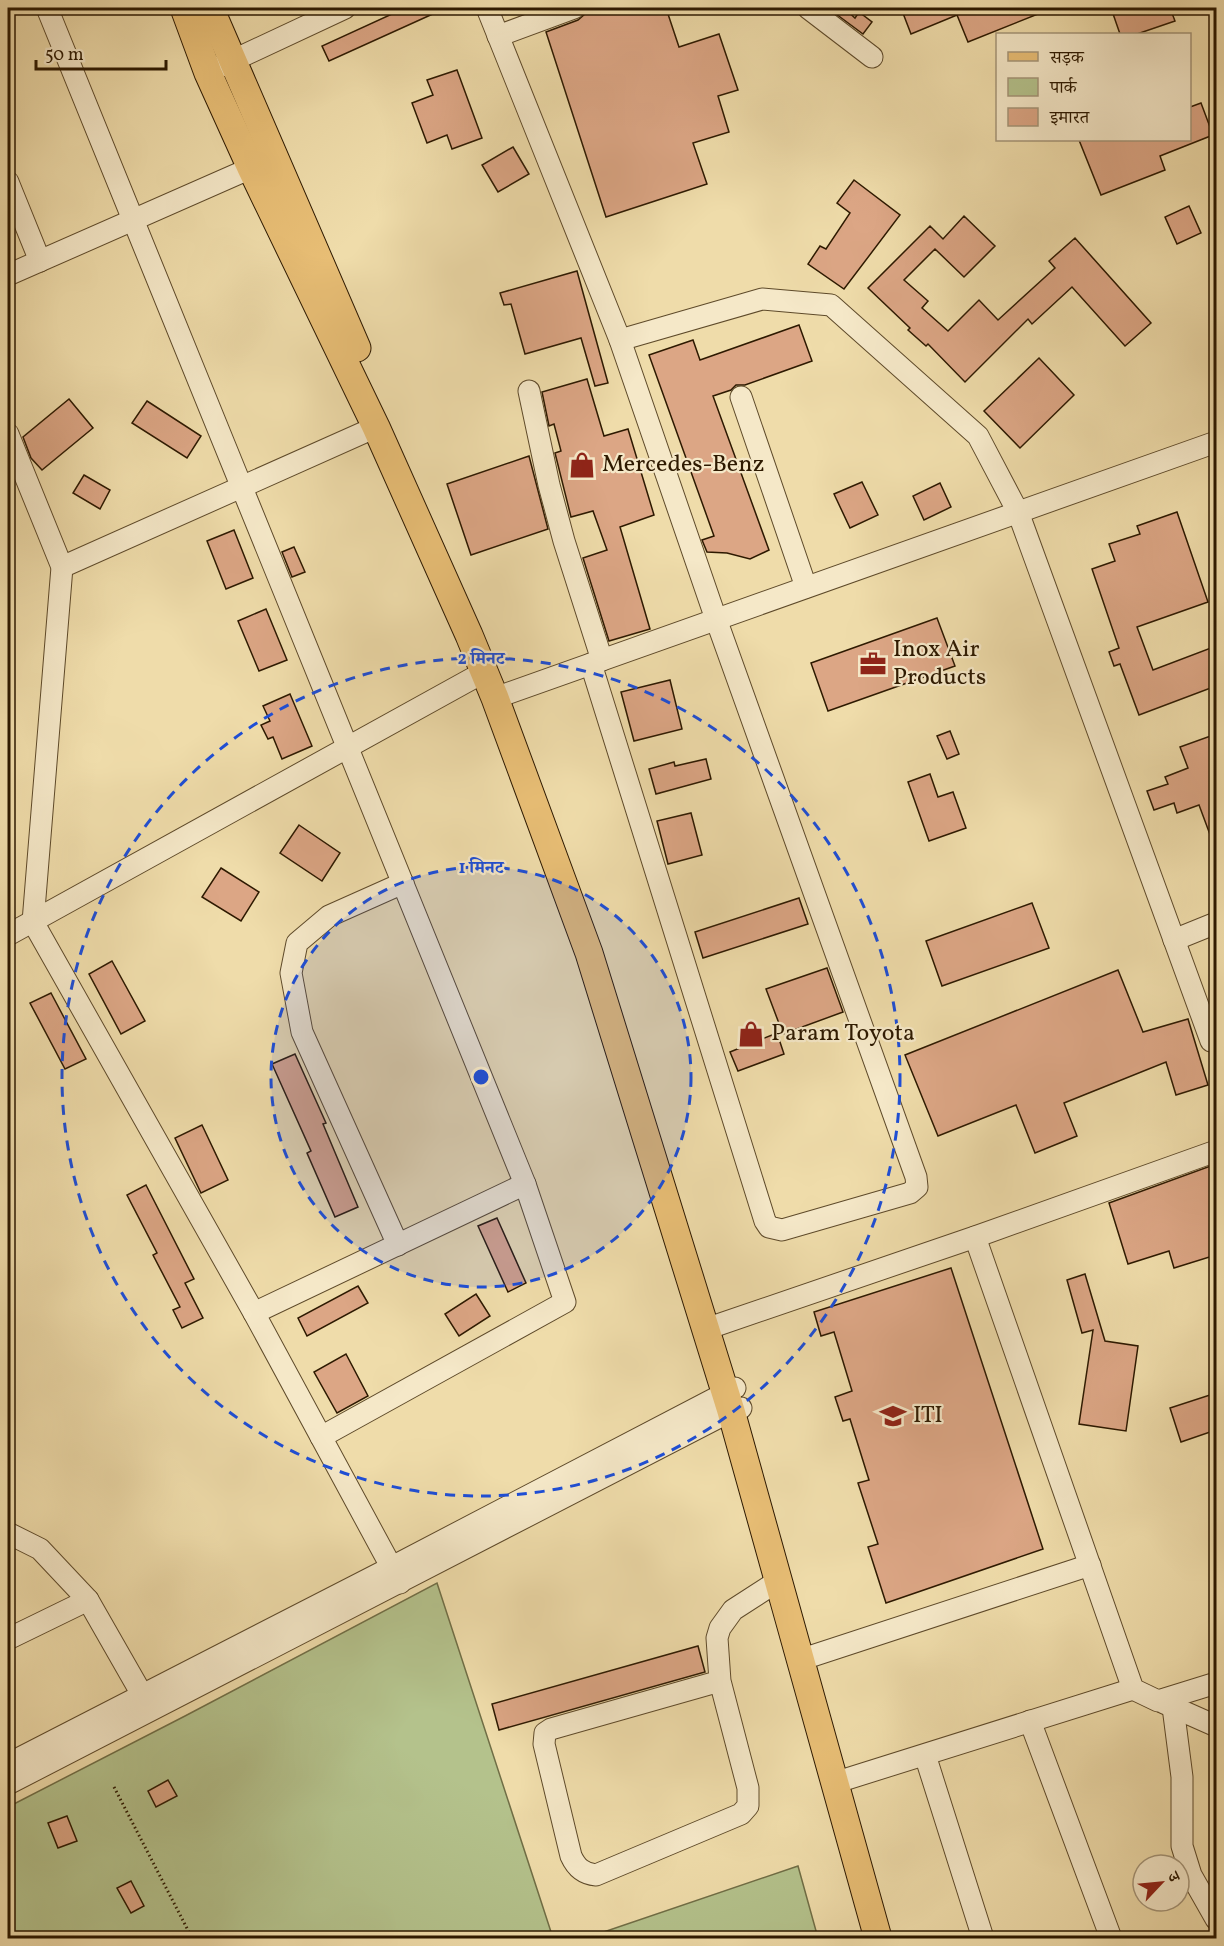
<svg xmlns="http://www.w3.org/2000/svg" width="1224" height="1946" viewBox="0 0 1224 1946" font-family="Vollkorn,'Noto Serif Devanagari',serif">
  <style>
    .green { fill: #b4c28c; stroke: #706e46; stroke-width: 1.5 }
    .building { fill: #dca685; stroke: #2d1900; stroke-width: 1.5 }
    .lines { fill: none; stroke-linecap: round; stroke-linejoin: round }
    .minor-casing { stroke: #5e4a2a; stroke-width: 23 }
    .major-casing { stroke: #2d1900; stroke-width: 29 }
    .path { stroke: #2d1900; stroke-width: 3; stroke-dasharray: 1.5 3; stroke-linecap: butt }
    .minor { stroke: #f5e8c8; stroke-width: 21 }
    .major { stroke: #e8be75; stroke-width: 27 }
    .ring { fill: none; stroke: #1d4ed8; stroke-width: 3; stroke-dasharray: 10 8 }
    .labels { text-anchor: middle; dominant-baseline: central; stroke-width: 4.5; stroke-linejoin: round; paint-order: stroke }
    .poi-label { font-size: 24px; fill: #2d1900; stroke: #f5e8c8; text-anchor: start }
    .centre { fill: #1d4ed8; stroke: #f5e8c8; stroke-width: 3 }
    .ring-label { font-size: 18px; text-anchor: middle; font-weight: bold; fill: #1d4ed8; stroke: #f5e8c8; stroke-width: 4.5; stroke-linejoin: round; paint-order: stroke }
  </style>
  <rect width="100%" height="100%" fill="#efdcaa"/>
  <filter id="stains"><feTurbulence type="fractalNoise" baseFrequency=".00333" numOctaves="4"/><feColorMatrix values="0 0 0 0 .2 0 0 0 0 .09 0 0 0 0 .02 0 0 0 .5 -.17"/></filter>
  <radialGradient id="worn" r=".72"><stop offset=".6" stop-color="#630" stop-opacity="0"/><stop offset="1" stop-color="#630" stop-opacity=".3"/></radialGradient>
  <g class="green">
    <path d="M437,1583L553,1938H8V1807L185,1716Z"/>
    <path d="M798,1866L818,1938H586Z"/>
  </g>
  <g class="building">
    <path d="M405,8H446L329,61L322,46Z"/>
    <path d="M604,8H666L679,47L719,34L738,90L718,96L729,132L693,143L707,184L606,217L546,32L578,20L585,14Z"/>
    <path d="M828,8H844L855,18L859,12L872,22L863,34Z"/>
    <path d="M901,8H1053L968,42L957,15L911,34Z"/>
    <path d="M1111,8H1170L1175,21L1137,34H1120Z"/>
    <path d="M457,70L482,138L452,149L447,135L427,143L412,103L433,95L427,80Z"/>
    <path d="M1201,103L1213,135L1160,156L1165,170L1101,195L1079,140H1190V107Z"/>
    <path d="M513,147L529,174L498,192L482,165Z"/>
    <path d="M854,180L900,215L844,289L808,264L820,246L826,249L850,213L837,203Z"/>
    <path d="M1189,206L1201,233L1177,244L1165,217Z"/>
    <path d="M964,216L995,246L964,277L935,249L904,280L928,301L922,308L948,331L979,300L998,320L1055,268L1049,261L1075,238L1151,323L1125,346L1072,287L1032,324L1028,319L965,382L928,344L926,346L908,330L910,328L868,288L930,226L943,239Z"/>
    <path d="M577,271L608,383L595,386L581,338L525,354L511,304L504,305L500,293Z"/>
    <path d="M799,325L812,361L745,385H736L731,390L713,396L769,550L750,559L727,553L707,552L702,540L714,536L649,355L693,340L700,360Z"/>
    <path d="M1039,358L1074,395L1020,448L984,411Z"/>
    <path d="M587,379L604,436L628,429L654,515L620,527L650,629L609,641L583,558L607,550L593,511L571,517L555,453L561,451L554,424L549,426L542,392Z"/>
    <path d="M69,399L93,428L42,470L31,458L23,437Z"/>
    <path d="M147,401L201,436L187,458L132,423Z"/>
    <path d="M529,456L548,529L471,555L447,484Z"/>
    <path d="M84,475L110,490L100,509L73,493Z"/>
    <path d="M862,482L878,515L850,528L834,494Z"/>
    <path d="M940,483L951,507L924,520L913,496Z"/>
    <path d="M1177,512L1208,602L1137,627L1153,670L1216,646V686L1139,715L1120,664L1114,666L1109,652L1119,648L1092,569L1115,561L1109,544L1140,534L1137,526Z"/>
    <path d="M234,530L253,578L226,589L207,541Z"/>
    <path d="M294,547L305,572L292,577L282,552Z"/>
    <path d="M266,609L287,660L259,671L238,621Z"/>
    <path d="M937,618L955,666L828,711L811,663Z"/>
    <path d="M670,680L682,729L634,741L621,692Z"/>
    <path d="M290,694L312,746L282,759L273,737L268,739L261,725L270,721L263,706Z"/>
    <path d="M950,731L959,754L947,759L937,736Z"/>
    <path d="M1216,734V847L1215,848L1199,805L1177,813L1174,803L1154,810L1147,791L1168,784L1165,777L1188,768L1180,747Z"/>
    <path d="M706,759L711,779L656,794L649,769L674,762L675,766Z"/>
    <path d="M930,774L938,797L953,792L966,828L929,841L908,782Z"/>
    <path d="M691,813L702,855L668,864L657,821Z"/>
    <path d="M299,825L340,853L322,881L280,853Z"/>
    <path d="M221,868L259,892L241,921L202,897Z"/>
    <path d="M799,898L808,924L703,958L695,932Z"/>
    <path d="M1032,903L1049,948L942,986L926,941Z"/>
    <path d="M112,961L145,1021L121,1034L89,974Z"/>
    <path d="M827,968L843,1012L783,1034L766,989Z"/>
    <path d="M1118,970L1143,1032L1188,1019L1208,1085L1176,1095L1166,1062L1064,1103L1077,1136L1035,1153L1016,1105L938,1136L905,1055Z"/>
    <path d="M51,993L86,1059L65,1069L30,1003Z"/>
    <path d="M777,1033L784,1054L738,1071L730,1052Z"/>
    <path d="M295,1054L326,1123L323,1124L358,1207L335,1217L307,1153L311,1151L272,1064Z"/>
    <path d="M202,1125L228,1180L201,1193L175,1138Z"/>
    <path d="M1216,1164V1255L1174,1268L1169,1251L1128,1264L1109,1203Z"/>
    <path d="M146,1185L194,1279L185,1283L203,1318L182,1328L173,1310L180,1307L153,1255L157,1253L127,1195Z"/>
    <path d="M497,1218L526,1283L508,1292L478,1226Z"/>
    <path d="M951,1268L1043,1549L886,1603L868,1547L878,1544L858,1483L869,1480L850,1419L843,1421L835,1397L852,1391L834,1332L821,1336L814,1312Z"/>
    <path d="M1085,1274L1105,1341L1138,1346L1126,1431L1079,1424L1093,1330L1082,1333L1067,1280Z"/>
    <path d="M358,1286L368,1303L307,1336L298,1318Z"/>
    <path d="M476,1294L490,1316L459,1336L445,1314Z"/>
    <path d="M346,1354L368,1396L337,1413L314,1372Z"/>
    <path d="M1216,1393V1430L1181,1442L1170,1408Z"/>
    <path d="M698,1646L705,1672L499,1730L492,1704Z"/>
    <path d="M168,1780L177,1796L156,1807L148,1791Z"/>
    <path d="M67,1816L77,1841L58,1848L48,1823Z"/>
    <path d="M131,1881L144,1906L131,1913L117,1888Z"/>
  </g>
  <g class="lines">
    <g class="minor-casing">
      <g id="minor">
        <path d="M47,8L525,1184L565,1302L321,1437"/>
        <path d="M487,8L620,340L716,619L916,1177L917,1187L910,1193L782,1230L769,1227L765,1221L591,664"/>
        <path d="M808,8L872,57"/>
        <path d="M498,36L574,8"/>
        <path d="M219,67L345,8"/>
        <path d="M8,182L40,261"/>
        <path d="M8,275L251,168"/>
        <path d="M620,340L762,299L831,305L978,436L1018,512L1211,1041"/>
        <path d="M529,391L549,485L564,541L602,660"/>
        <path d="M741,397L806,587"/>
        <path d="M8,434L62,567L33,922L254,1313L400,1583"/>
        <path d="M62,567L376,427"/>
        <path d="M495,698L1216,442"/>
        <path d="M8,935L484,672"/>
        <path d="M1174,940L1216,923"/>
        <path d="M975,1237L1133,1689L1158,1701L1216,1683"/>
        <path d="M398,1245L302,1032L291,973L297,943L329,916L403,883"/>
        <path d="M254,1313L525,1184"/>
        <path d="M706,1329L975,1237L1216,1151"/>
        <path d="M8,1533L40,1549L88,1600L148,1705"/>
        <path d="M8,1639L88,1600"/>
        <path d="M812,1656L1090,1565"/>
        <path d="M720,1681L551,1729L545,1733L544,1744L571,1856C576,1867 583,1874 596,1875L741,1814L748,1806V1788L720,1681L717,1638L720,1628L733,1610L778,1581"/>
        <path d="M1164,1703L1216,1726"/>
        <path d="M1173,1707L1182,1777V1846L1191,1875L1216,1919"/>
        <path d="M1030,1721L1111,1938"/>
        <path d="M925,1755L983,1938"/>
        <path d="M8,1764L392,1567L735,1388"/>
        <path d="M834,1783L1133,1689"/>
        <path d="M8,1784L731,1411L741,1408"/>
      </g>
    </g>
    <g class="major-casing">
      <g id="major">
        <path d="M184,8L208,73L251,168L376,427L469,635L495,698L589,953L731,1411L878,1938"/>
        <path d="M210,8L357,348"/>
      </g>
    </g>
    <path class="path" d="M114,1787L192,1938"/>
    <use href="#minor" class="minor"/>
    <use href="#major" class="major"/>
  </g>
  <circle cx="481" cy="1077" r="210" fill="#1d4ed8" fill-opacity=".12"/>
  <g class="ring">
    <circle cx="481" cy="1077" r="210"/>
    <circle cx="481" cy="1077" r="419"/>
  </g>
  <defs>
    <g id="shop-bare" transform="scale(2.07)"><path d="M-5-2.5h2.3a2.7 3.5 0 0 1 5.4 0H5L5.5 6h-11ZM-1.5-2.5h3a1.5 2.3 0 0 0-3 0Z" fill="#8f2418" stroke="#f5e8c8" stroke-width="2.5" paint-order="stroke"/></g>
    <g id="office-bare" transform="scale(2.07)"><path d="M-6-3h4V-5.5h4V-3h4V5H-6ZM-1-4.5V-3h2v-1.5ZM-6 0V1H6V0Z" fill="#8f2418" stroke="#f5e8c8" stroke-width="2.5" paint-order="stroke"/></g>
    <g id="school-bare" transform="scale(2.07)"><path d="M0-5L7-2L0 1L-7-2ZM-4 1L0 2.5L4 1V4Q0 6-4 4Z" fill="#8f2418" stroke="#f5e8c8" stroke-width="2.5" paint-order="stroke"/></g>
  </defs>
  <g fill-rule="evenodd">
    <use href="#shop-bare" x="582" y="465"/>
    <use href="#office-bare" x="873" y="664"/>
    <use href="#shop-bare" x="751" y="1034"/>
    <use href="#school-bare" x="893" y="1416"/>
  </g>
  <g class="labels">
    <g class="poi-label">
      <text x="602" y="465">Mercedes-Benz</text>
      <text x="893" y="650">Inox Air<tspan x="893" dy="28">Products</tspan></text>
      <text x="771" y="1034">Param Toyota</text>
      <text x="913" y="1416">ITI</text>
    </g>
  </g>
  <circle cx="481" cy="1077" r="9" class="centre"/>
  <g class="ring-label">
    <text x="481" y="664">2 मिनट</text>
    <text x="481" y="873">1 मिनट</text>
  </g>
  <rect width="1224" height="1946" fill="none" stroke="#efdcaa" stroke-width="30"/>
  <rect x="9" y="9" width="1206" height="1928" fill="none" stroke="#2d1900" stroke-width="3"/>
  <rect x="15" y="15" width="1194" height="1916" fill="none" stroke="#2d1900" stroke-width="1.5"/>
  <rect x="996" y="33" width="195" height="108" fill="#f5e8c8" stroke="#a59578" stroke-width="1.5"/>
  <rect x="1008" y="52" width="30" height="9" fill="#e8be75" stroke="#a59578" stroke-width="1.5"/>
  <text x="1050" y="63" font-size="18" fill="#2d1900">सड़क</text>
  <rect x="1008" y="78" width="30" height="18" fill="#b4c28c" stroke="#a59578" stroke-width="1.5"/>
  <text x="1050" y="93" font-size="18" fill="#2d1900">पार्क</text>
  <rect x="1008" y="108" width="30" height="18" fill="#dca685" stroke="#a59578" stroke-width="1.5"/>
  <text x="1050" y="123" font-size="18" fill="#2d1900">इमारत</text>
  <g transform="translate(1161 1883) rotate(64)"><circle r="28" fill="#f5e8c8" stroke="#a59578" stroke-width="1.5"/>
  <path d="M0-4.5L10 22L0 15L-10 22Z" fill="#8f2418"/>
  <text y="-9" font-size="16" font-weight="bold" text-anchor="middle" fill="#2d1900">उ</text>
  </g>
  <path d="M36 60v9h130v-9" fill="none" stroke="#2d1900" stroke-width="3"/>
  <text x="45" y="60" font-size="18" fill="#2d1900" stroke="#f5e8c8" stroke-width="4.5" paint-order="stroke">50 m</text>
  <rect width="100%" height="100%" filter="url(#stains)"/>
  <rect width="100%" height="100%" fill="url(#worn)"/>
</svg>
